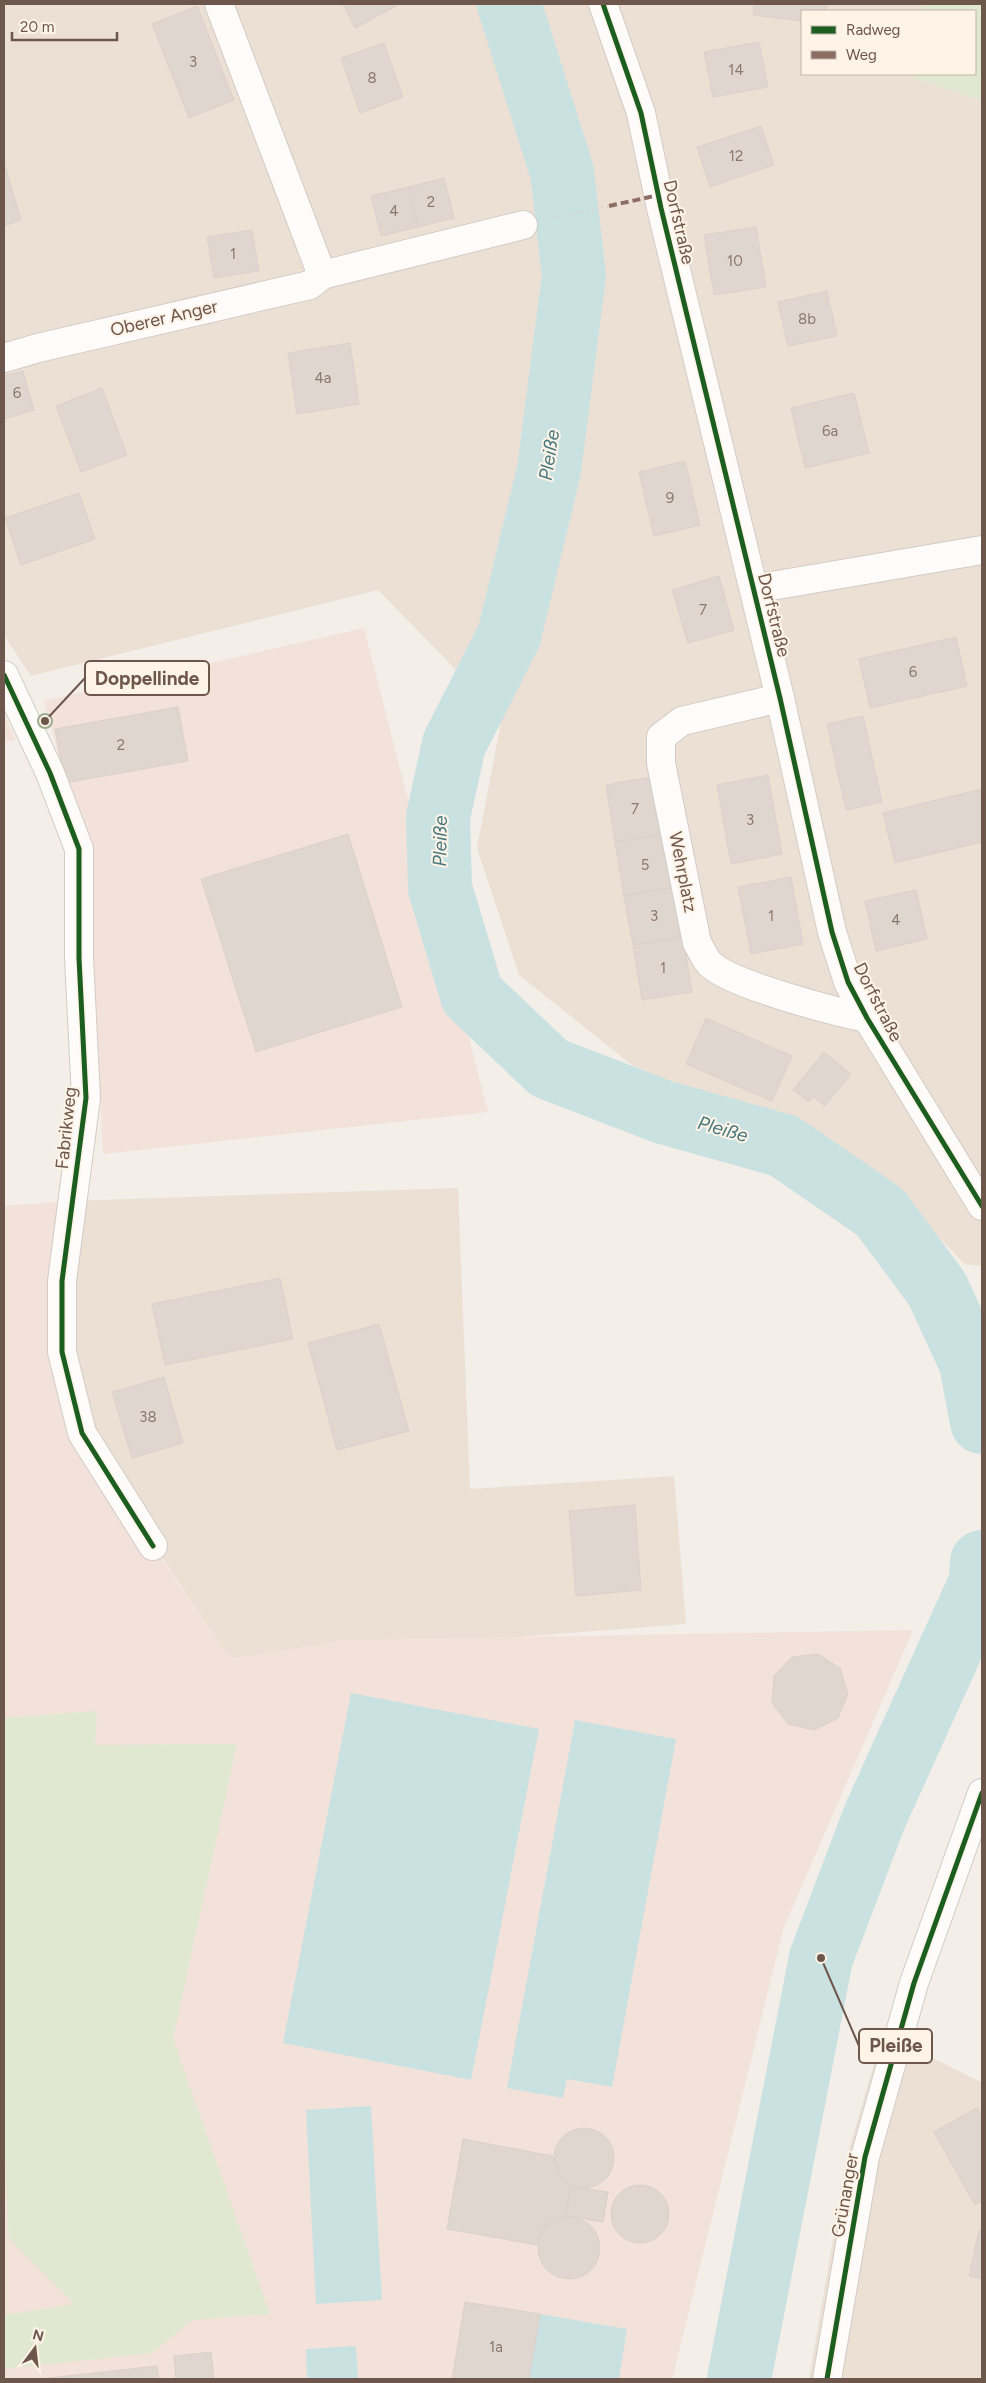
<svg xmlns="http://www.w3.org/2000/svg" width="986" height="2383" viewBox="0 0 986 2383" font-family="Figtree,sans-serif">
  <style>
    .residential { fill: #ece0d4 }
    .commercial { fill: #f3e2da }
    .green { fill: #e0e8d2 }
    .water { fill: #cae1e2 }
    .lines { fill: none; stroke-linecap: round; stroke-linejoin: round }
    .river { stroke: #cae1e2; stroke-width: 64 }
    .building { fill: #dfd6d0; stroke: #dbd1ca }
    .minor-casing { stroke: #d2cbc6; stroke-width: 30 }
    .tertiary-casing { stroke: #d2cbc6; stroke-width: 30 }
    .path { stroke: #d5cec9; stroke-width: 3; stroke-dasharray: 1 4; stroke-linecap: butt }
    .minor { stroke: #fdfcfb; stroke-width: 28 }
    .tertiary { stroke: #fdfcfb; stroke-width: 28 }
    .quiet { stroke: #8d6e63; stroke-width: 4; stroke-dasharray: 8 4; stroke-linecap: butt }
    .cycleway-casing { stroke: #fdf3e6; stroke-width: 8 }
    .cycleway { stroke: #1b5e20; stroke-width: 5 }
    .tree { fill: #9dad8f }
    .labels { text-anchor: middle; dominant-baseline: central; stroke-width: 4; stroke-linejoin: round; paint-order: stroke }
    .number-label { font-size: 15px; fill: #8b786e }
    .street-label { font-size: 18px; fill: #6d564b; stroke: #fdf3e6 }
    .water-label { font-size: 19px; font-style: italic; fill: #47777f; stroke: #fdf3e6 }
    .leader { fill: none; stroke: #6d564b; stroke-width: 2 }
    .callout-dot { fill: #6d564b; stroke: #fdf3e6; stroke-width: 2 }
    .callout { fill: #fdf3e6; stroke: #6d564b; stroke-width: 2 }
    .callout-label { font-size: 19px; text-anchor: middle; font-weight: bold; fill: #6d564b }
  </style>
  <rect width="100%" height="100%" fill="#f3eee7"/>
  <g class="residential">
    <path d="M4,4H922V11H802V74H915V78L982,101V1266L965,1264L872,1170L632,1065L519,975L477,848L502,717L378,590L31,676L4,635Z"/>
    <path d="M458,1188L470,1489L674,1476L686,1624L230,1659L107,1475L62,1352L71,1201Z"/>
    <path d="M883,2033L982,2083V2379H809L848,2153Z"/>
  </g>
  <g class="commercial">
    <path d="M364,628L488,1112L103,1154L88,864L44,701Z"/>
    <path d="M4,715L16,740L4,741Z"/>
    <path d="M71,1201L62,1281L82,1433L153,1546L230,1659L345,1640L913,1630L784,1927L672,2379H4V1206Z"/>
  </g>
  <g class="green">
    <path d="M922,4H982V101L914,78L915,74H975V11H922Z"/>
    <path d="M97,1711L95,1745L237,1744L173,2039L270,2314L192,2320L152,2353L4,2369V2315L74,2304L9,2238L4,2131V1718Z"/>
  </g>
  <g class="water">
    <path d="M351,1693L539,1729L471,2080L283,2043Z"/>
    <path d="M575,1720L676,1739L612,2087L567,2079L563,2098L507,2088Z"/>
    <path d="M371,2106L382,2300L316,2304L306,2110Z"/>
    <path d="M540,2314L627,2329L619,2379H529Z"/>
    <path d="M356,2346L358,2379H307L306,2349Z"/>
  </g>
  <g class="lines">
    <g class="river">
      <path d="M509,4L562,172L574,275L549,470L509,636L454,744L438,817L440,888L472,995L549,1068L663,1112L784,1146L880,1212L937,1289L971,1363L982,1422"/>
      <path d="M739,2379L821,1958L875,1816L981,1582L982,1562"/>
    </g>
  </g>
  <g class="building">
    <path d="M343,4H400L355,28Z"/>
    <path d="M754,4H827L826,11H802V21L753,15Z"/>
    <path d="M197,6L234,100L189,118L152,24Z"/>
    <path d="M759,42L768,87L713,97L704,52Z"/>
    <path d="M384,43L403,97L360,113L341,58Z"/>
    <path d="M761,126L774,165L710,187L697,147Z"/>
    <path d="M4,162L21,220L4,226Z"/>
    <path d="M444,178L454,218L418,227L408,187Z"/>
    <path d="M408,187L418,227L381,236L371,196Z"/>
    <path d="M756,227L766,287L714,295L704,235Z"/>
    <path d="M252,230L259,271L214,278L207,237Z"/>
    <path d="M827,291L837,336L788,346L778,302Z"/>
    <path d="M350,343L359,404L297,414L288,353Z"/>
    <path d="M23,371L34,410L4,419V376Z"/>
    <path d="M102,388L127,455L81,472L56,406Z"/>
    <path d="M854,393L869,453L805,468L791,408Z"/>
    <path d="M685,461L700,525L654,536L639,472Z"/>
    <path d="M79,493L95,539L21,565L5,518Z"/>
    <path d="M719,576L734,630L688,643L672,590Z"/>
    <path d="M956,637L967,686L870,708L859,659Z"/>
    <path d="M178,707L188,761L65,783L55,729Z"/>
    <path d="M863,716L882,802L846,810L827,724Z"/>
    <path d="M768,775L782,854L731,864L717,785Z"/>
    <path d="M656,776L665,834L615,842L606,785Z"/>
    <path d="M982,789V842L895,863L883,813Z"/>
    <path d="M348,834L402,1007L256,1052L201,879Z"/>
    <path d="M665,834L674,887L624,896L615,842Z"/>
    <path d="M791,877L803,944L751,954L738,887Z"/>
    <path d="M674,887L683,937L633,945L624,896Z"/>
    <path d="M916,890L927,939L876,951L865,901Z"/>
    <path d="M683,937L692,992L642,1000L633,945Z"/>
    <path d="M706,1018L792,1056L772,1101L686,1064Z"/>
    <path d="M824,1052L851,1074L825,1106L813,1097L809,1102L793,1090Z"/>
    <path d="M280,1278L293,1339L165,1365L152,1304Z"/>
    <path d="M379,1324L409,1431L337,1450L308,1343Z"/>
    <path d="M164,1377L183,1443L132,1458L112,1392Z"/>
    <path d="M635,1505L641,1590L576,1596L569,1511Z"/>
    <path d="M818,1654L840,1668L848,1694L838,1718L814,1730L788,1724L772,1703L774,1676L792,1657Z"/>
    <path d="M977,2108L982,2118V2201L975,2205L934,2132Z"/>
    <circle cx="584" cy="2158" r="30"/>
    <path d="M463,2139L553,2156L558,2174L571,2186L566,2216L548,2224L537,2245L447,2229Z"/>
    <circle cx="640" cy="2214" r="29"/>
    <path d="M571,2186L608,2192L603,2222L566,2216Z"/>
    <circle cx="569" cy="2248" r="31"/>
    <path d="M979,2230H982V2279L969,2276Z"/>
    <path d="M465,2302L540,2314L529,2379H452Z"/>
    <path d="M211,2352L214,2379H176L174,2356Z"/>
    <path d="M157,2366L159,2379H40Z"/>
  </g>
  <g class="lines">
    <g class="minor-casing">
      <g id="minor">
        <path d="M219,4L322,275"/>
        <path d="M4,358L38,348L310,285L322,275L523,225"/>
        <path d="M754,589L982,550"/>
        <path d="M4,675L50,773L79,849V958L86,1098L62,1281V1352L82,1433L153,1546"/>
        <path d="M780,698L682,721L661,737V763L697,943C701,949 704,957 709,963C728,984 836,1012 867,1018"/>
      </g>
    </g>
    <g class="tertiary-casing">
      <g id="tertiary">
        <path d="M603,4L641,113L661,208L780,698L832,932L848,982L867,1018L982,1206"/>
        <path d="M827,2379L865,2157L914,1983L982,1793"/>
      </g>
    </g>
    <path class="path" d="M553,218L609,206"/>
    <use href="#minor" class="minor"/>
    <use href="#tertiary" class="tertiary"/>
    <path class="quiet" d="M609,206L659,195"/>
    <g class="cycleway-casing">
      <g id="cycleway">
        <path d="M603,4L641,113L661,208L780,698L832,932L848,982L867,1018L982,1206"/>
        <path d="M4,675L50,773L79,849V958L86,1098L62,1281V1352L82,1433L153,1546"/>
        <path d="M827,2379L865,2157L914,1983L982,1793"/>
      </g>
    </g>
    <use href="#cycleway" class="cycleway"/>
  </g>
  <circle class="tree" cx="45" cy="721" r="8"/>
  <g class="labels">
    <g class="number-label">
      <text x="193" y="62">3</text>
      <text x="736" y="70">14</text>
      <text x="372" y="78">8</text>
      <text x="736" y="156">12</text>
      <text x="431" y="202">2</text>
      <text x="394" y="211">4</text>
      <text x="233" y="254">1</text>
      <text x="735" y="261">10</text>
      <text x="807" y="319">8b</text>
      <text x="323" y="378">4a</text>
      <text x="17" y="393">6</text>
      <text x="830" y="431">6a</text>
      <text x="670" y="498">9</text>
      <text x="703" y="610">7</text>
      <text x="913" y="672">6</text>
      <text x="121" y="745">2</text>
      <text x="635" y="809">7</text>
      <text x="750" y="820">3</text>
      <text x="645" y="865">5</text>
      <text x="654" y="916">3</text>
      <text x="771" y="916">1</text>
      <text x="896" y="920">4</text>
      <text x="663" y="968">1</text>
      <text x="148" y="1417">38</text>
      <text x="496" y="2347">1a</text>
    </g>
    <g class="street-label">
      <text transform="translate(679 222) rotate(77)">Dorfstraße</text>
      <text transform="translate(164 318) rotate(-13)">Oberer Anger</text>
      <text transform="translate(774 615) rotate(76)">Dorfstraße</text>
      <text transform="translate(683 872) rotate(79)">Wehrplatz</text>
      <text transform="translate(878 1002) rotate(63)">Dorfstraße</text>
      <text transform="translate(66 1128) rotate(-84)">Fabrikweg</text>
      <text transform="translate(845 2195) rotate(-80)">Grünanger</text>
    </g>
    <g class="water-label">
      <text transform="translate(549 455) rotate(-81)">Pleiße</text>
      <text transform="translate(440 841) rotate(-89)">Pleiße</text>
      <text transform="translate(723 1129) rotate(16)">Pleiße</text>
    </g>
  </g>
  <path class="leader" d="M45 721L85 678M821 1958L859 2046"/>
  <g class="callout-dot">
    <circle cx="45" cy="721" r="5"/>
    <circle cx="821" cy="1958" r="5"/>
  </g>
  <g class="callout">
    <rect x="85" y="661" width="124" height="34" rx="5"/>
    <rect x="859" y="2029" width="73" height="34" rx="5"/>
  </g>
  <g class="callout-label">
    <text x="147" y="685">Doppellinde</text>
    <text x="896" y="2052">Pleiße</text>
  </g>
  <rect width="986" height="2383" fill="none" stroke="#6d564b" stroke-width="10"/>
  <rect x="801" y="10" width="175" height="65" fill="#fdf3e6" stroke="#c3b4a8"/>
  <rect x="811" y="26" width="25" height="8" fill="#1b5e20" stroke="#c3b4a8"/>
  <text x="846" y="35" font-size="15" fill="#6d564b">Radweg</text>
  <rect x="811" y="51" width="25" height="8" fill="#8d6e63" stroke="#c3b4a8"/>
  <text x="846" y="60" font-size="15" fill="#6d564b">Weg</text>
  <g transform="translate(35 2348) rotate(15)" stroke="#fdf3e6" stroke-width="4" paint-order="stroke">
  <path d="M0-4L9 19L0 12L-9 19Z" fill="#6d564b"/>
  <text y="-8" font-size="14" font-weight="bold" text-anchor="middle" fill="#6d564b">N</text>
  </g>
  <path d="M12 32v8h105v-8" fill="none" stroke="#6d564b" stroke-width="2.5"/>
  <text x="20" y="32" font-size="15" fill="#6d564b" stroke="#fdf3e6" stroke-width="4" paint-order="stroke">20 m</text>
</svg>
